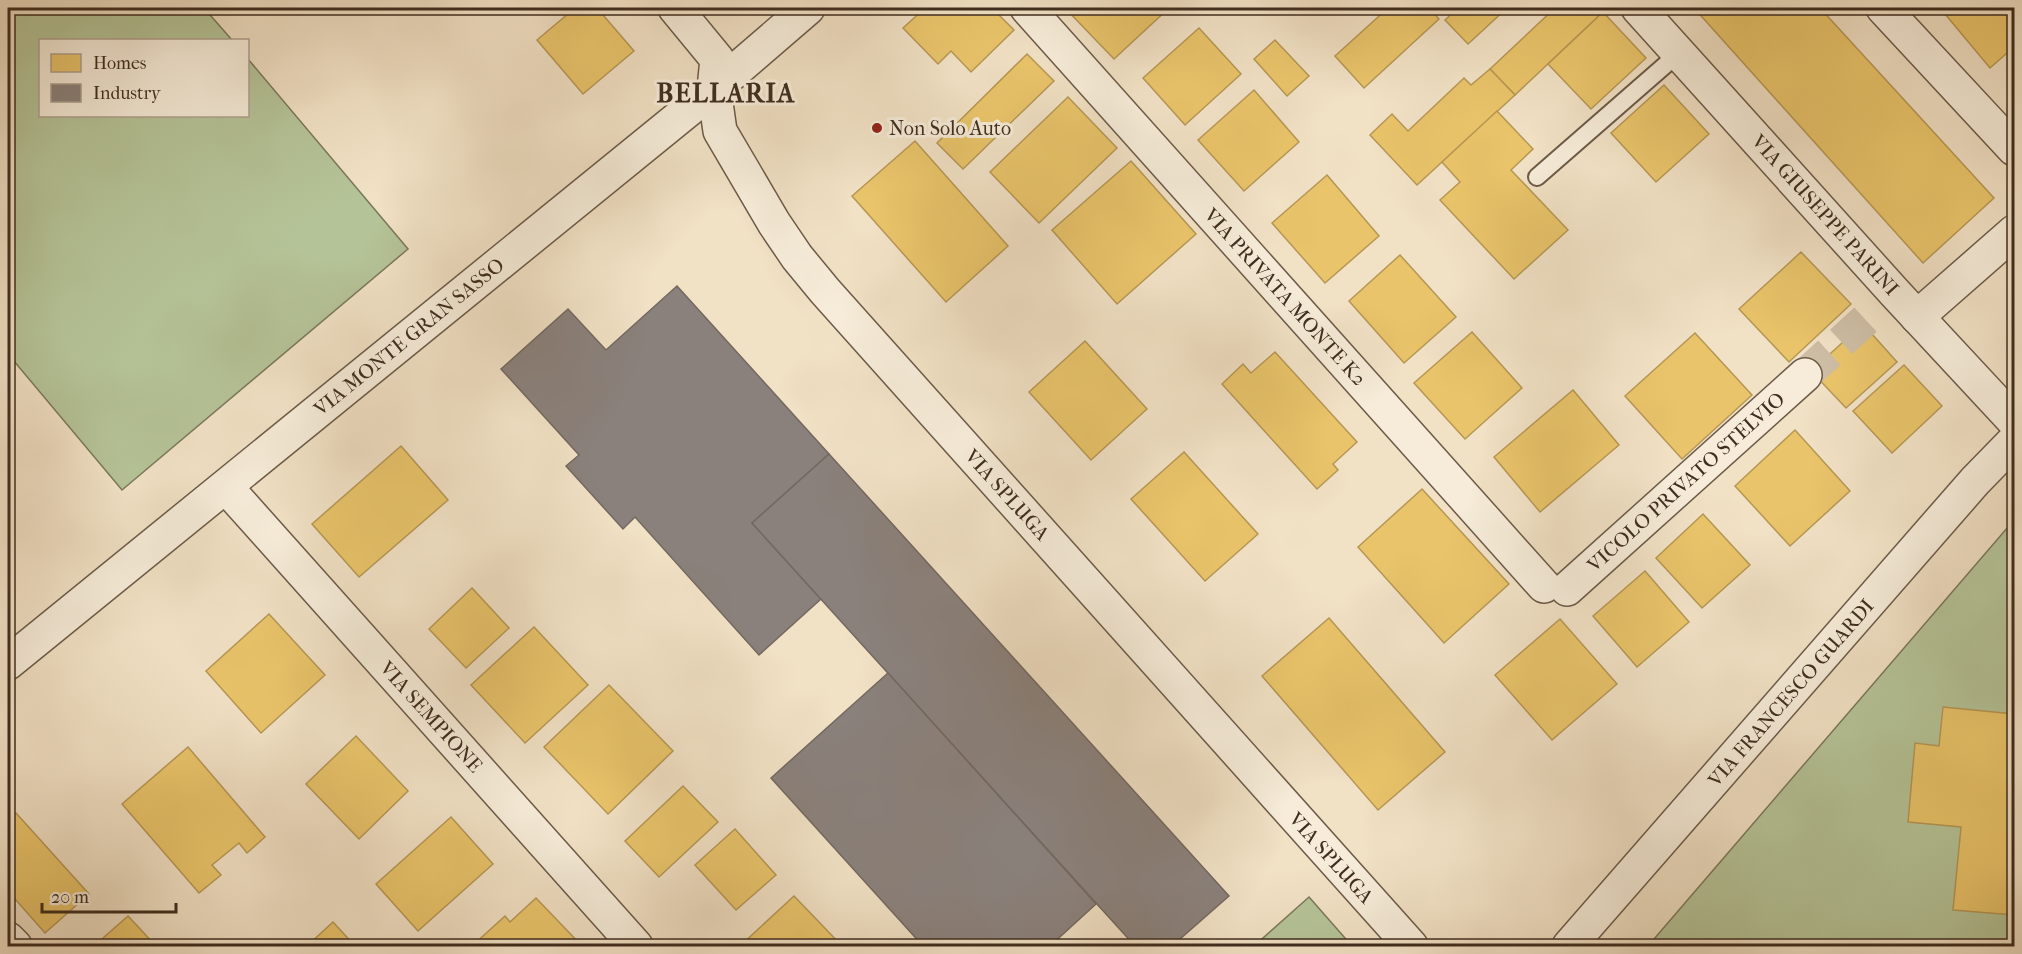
<svg xmlns="http://www.w3.org/2000/svg" width="2022" height="954" viewBox="0 0 2022 954" font-family="'IM FELL French Canon',serif">
  <style>
    .green { fill: #b5c498; stroke: #7a785c; stroke-width: 1.5 }
    .homes { fill: #e9c46a; stroke: #b69754; stroke-width: 1.5 }
    .industry { fill: #8a817c; stroke: #746860; stroke-width: 1.5 }
    .lines { fill: none; stroke-linecap: round; stroke-linejoin: round }
    .minor-tunnel { stroke: #cdbda4; stroke-width: 33; stroke-dasharray: 33 16; stroke-linecap: butt }
    .service-casing { stroke: #6c5a48; stroke-width: 20 }
    .minor-casing { stroke: #6c5a48; stroke-width: 36 }
    .service { stroke: #f6ecd9; stroke-width: 16 }
    .minor { stroke: #f6ecd9; stroke-width: 33 }
    .poi-dot { fill: #8f2418; stroke: #f6ecd9; stroke-width: 2 }
    .labels { text-anchor: middle; dominant-baseline: central; stroke-width: 6; stroke-linejoin: round; paint-order: stroke }
    .poi-label { font-size: 20px; fill: #3f2d1f; stroke: #f6ecd9; text-anchor: start }
    .street-label { font-size: 20px; fill: #3f2d1f; stroke: #f6ecd9 }
    .district-label { font-size: 26px; font-weight: bold; letter-spacing: 1.5px; fill: #3f2d1f; stroke: #f6ecd9 }
  </style>
  <rect width="100%" height="100%" fill="#f1e1c5"/>
  <filter id="stains"><feTurbulence type="fractalNoise" baseFrequency=".00333" numOctaves="4"/><feColorMatrix values="0 0 0 0 .2 0 0 0 0 .09 0 0 0 0 .02 0 0 0 .5 -.17"/></filter>
  <radialGradient id="worn" r=".72"><stop offset=".6" stop-color="#630" stop-opacity="0"/><stop offset="1" stop-color="#630" stop-opacity=".3"/></radialGradient>
  <g class="green">
    <path d="M8,8H204L232,40H40V116H248V59L408,249L122,490L8,354Z"/>
    <path d="M2014,520V946H1648Z"/>
    <path d="M1309,897L1352,946H1254Z"/>
  </g>
  <g class="homes">
    <path d="M575,8H597L634,51L583,94L537,40Z"/>
    <path d="M925,8H992L1014,30L971,72L951,51L938,64L903,28Z"/>
    <path d="M1065,8H1169L1114,59Z"/>
    <path d="M1388,8H1429L1439,19L1364,88L1335,56Z"/>
    <path d="M1458,8H1507L1468,44L1445,20Z"/>
    <path d="M1555,8H1599L1603,12L1515,95L1490,69Z"/>
    <path d="M1694,8H1820L1994,198L1923,263Z"/>
    <path d="M1940,8H2014V47L1990,68Z"/>
    <path d="M1603,12L1646,58L1591,109L1548,64Z"/>
    <path d="M1199,28L1241,74L1185,125L1143,78Z"/>
    <path d="M1275,40L1309,76L1287,96L1254,59Z"/>
    <path d="M1027,54L1054,81L963,169L937,143Z"/>
    <path d="M1490,69L1515,95L1417,185L1370,135L1392,114L1408,131L1464,78L1471,85Z"/>
    <path d="M1664,85L1709,134L1656,182L1611,133Z"/>
    <path d="M1254,90L1299,142L1244,191L1198,140Z"/>
    <path d="M1068,97L1117,148L1039,223L990,172Z"/>
    <path d="M1497,111L1533,149L1511,170L1568,230L1514,279L1440,200L1460,182L1442,162Z"/>
    <path d="M915,141L1008,246L946,302L852,196Z"/>
    <path d="M1131,161L1196,234L1117,304L1052,230Z"/>
    <path d="M1327,175L1379,236L1325,283L1272,223Z"/>
    <path d="M1801,252L1851,304L1789,362L1739,309Z"/>
    <path d="M1400,255L1456,317L1404,363L1349,301Z"/>
    <path d="M1863,324L1897,362L1846,408L1811,371Z"/>
    <path d="M1472,332L1522,388L1465,439L1414,383Z"/>
    <path d="M1695,333L1752,395L1682,459L1625,396Z"/>
    <path d="M1085,341L1147,409L1091,460L1029,392Z"/>
    <path d="M1275,352L1357,442L1333,464L1338,470L1317,489L1222,384L1243,364L1251,373Z"/>
    <path d="M1904,365L1942,406L1892,453L1853,411Z"/>
    <path d="M1573,390L1619,445L1540,512L1494,457Z"/>
    <path d="M1795,430L1850,491L1790,546L1735,486Z"/>
    <path d="M401,446L448,500L359,577L312,524Z"/>
    <path d="M1184,452L1258,534L1205,581L1131,499Z"/>
    <path d="M1422,489L1509,584L1444,643L1358,547Z"/>
    <path d="M1703,514L1750,565L1702,608L1656,558Z"/>
    <path d="M1645,571L1689,622L1637,667L1593,616Z"/>
    <path d="M472,588L509,628L466,668L429,629Z"/>
    <path d="M269,614L325,675L261,733L206,671Z"/>
    <path d="M1329,618L1445,752L1378,810L1262,676Z"/>
    <path d="M1560,619L1617,684L1552,740L1495,675Z"/>
    <path d="M534,627L588,685L525,743L471,685Z"/>
    <path d="M609,685L673,751L608,814L544,747Z"/>
    <path d="M1943,707L2014,714V915L1953,910L1961,827L1908,822L1915,743L1939,746Z"/>
    <path d="M356,736L408,791L359,839L306,784Z"/>
    <path d="M188,747L265,837L247,853L239,843L212,865L221,875L199,893L122,804Z"/>
    <path d="M683,786L718,822L659,877L625,841Z"/>
    <path d="M16,813L89,894L45,933L8,891V821Z"/>
    <path d="M451,817L493,864L418,931L376,884Z"/>
    <path d="M735,829L776,875L736,910L695,865Z"/>
    <path d="M794,896L842,946H740Z"/>
    <path d="M536,898L582,946H472L505,916L510,922Z"/>
    <path d="M128,916L156,946H94Z"/>
    <path d="M333,922L355,946H307Z"/>
  </g>
  <g class="industry">
    <path d="M677,286L829,454L752,523L821,599L759,655L635,517L623,529L566,466L579,455L501,369L568,309L606,350Z"/>
    <path d="M829,454L1229,896L1172,946H1135L752,523Z"/>
    <path d="M888,673L1096,904L1050,946H923L771,778Z"/>
  </g>
  <g class="lines">
    <path class="minor-tunnel" d="M1805,375L1876,310"/>
    <g class="service-casing">
      <path id="service" d="M1537,177L1679,53"/>
    </g>
    <g class="minor-casing">
      <g id="minor">
        <path d="M675,8L717,59L714,89L720,131L774,223L797,257L825,291L1411,946"/>
        <path d="M1027,8L1544,586"/>
        <path d="M1638,8L1895,293L2014,421"/>
        <path d="M1883,8L2014,149"/>
        <path d="M1917,317L2014,232"/>
        <path d="M226,487L636,946"/>
        <path d="M1567,589L1805,375"/>
        <path d="M8,663L714,89L808,8"/>
        <path d="M8,939L15,946"/>
        <path d="M1569,946L1975,481L2014,441"/>
      </g>
    </g>
    <use href="#service" class="service"/>
    <use href="#minor" class="minor"/>
  </g>
  <circle class="poi-dot" cx="877" cy="128" r="6"/>
  <g class="labels">
    <g class="poi-label">
      <text x="889" y="128">Non Solo Auto</text>
    </g>
    <g class="street-label">
      <text transform="translate(1825 215) rotate(48)">VIA GIUSEPPE PARINI</text>
      <text transform="translate(1285 297) rotate(48)">VIA PRIVATA MONTE K2</text>
      <text transform="translate(409 337) rotate(-39)">VIA MONTE GRAN SASSO</text>
      <text transform="translate(1686 482) rotate(-42)">VICOLO PRIVATO STELVIO</text>
      <text transform="translate(1007 495) rotate(48)">VIA SPLUGA</text>
      <text transform="translate(1791 693) rotate(-49)">VIA FRANCESCO GUARDI</text>
      <text transform="translate(431 717) rotate(48)">VIA SEMPIONE</text>
      <text transform="translate(1331 858) rotate(48)">VIA SPLUGA</text>
    </g>
    <g class="district-label">
      <text x="726" y="93">BELLARIA</text>
    </g>
  </g>
  <rect width="2022" height="954" fill="none" stroke="#f1e1c5" stroke-width="30"/>
  <rect x="9" y="9" width="2004" height="936" fill="none" stroke="#3f2d1f" stroke-width="3"/>
  <rect x="15" y="15" width="1992" height="924" fill="none" stroke="#3f2d1f" stroke-width="1.5"/>
  <rect x="39" y="39" width="210" height="78" fill="#f6ecd9" stroke="#ada08f" stroke-width="1.5"/>
  <rect x="51" y="54" width="30" height="18" fill="#e9c46a" stroke="#ada08f" stroke-width="1.5"/>
  <text x="93" y="69" font-size="18" fill="#3f2d1f">Homes</text>
  <rect x="51" y="84" width="30" height="18" fill="#8a817c" stroke="#ada08f" stroke-width="1.5"/>
  <text x="93" y="99" font-size="18" fill="#3f2d1f">Industry</text>
  <path d="M42 903v9h134v-9" fill="none" stroke="#3f2d1f" stroke-width="3"/>
  <text x="51" y="903" font-size="18" fill="#3f2d1f" stroke="#f6ecd9" stroke-width="4.5" paint-order="stroke">20 m</text>
  <rect width="100%" height="100%" filter="url(#stains)"/>
  <rect width="100%" height="100%" fill="url(#worn)"/>
</svg>
